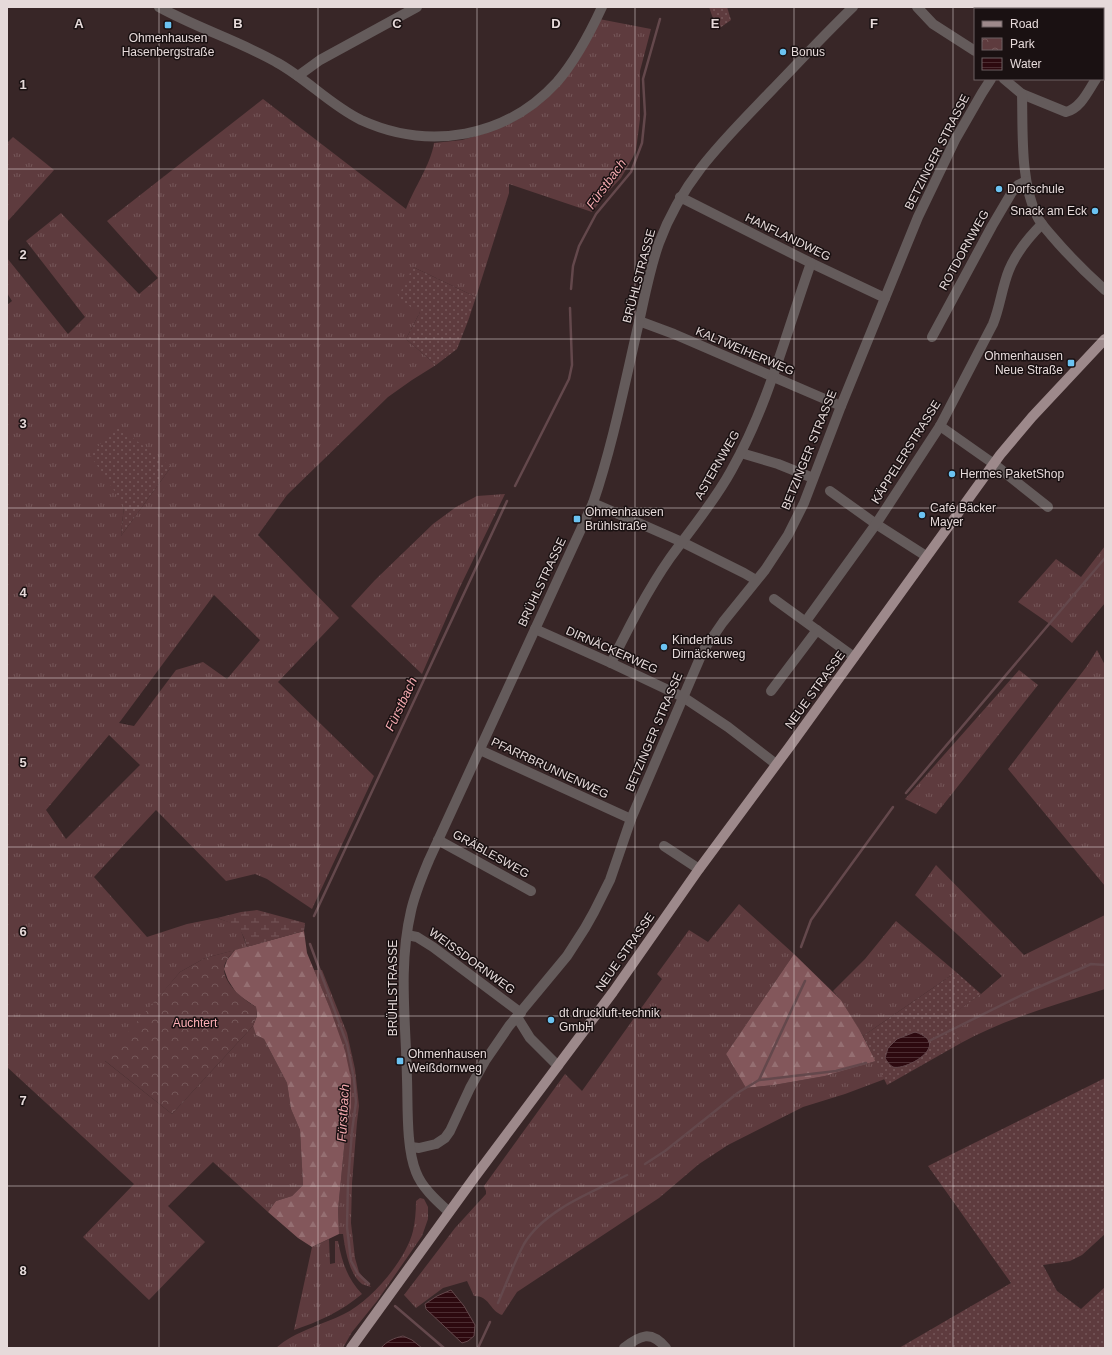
<svg xmlns="http://www.w3.org/2000/svg" width="1112" height="1355" viewBox="0 0 1112 1355" font-family="Helvetica,sans-serif">
  <style>
    .grass { fill: url(#grass-tufts); fill-rule: evenodd }
    .forest { fill: url(#forest-firs) }
    .wetland { fill: url(#wetland-marsh) }
    .park { fill: url(#park-crowns) }
    .garden { fill: url(#garden-dots) }
    .water { fill: url(#water-rules); stroke: #64484c }
    .lines { fill: none; stroke-linecap: round; stroke-linejoin: round }
    .stream { stroke: #64484c; stroke-width: 2.5 }
    .minor { stroke: #645b5b; stroke-width: 10 }
    .major { stroke: #9d898b; stroke-width: 10 }
    .grid { fill: none; stroke: #e6dada; stroke-width: 1; stroke-opacity: 0.55 }
    .poi-dot { fill: #6bc3f2; stroke: #1a1112; stroke-width: 1.5 }
    .labels { text-anchor: middle; dominant-baseline: central; stroke-width: 3; stroke-linejoin: round; paint-order: stroke }
    .poi-label { font-size: 12px; fill: #e6dada; stroke: #1a1112; text-anchor: start }
    .street-label { font-size: 12px; fill: #e6dada; stroke: #1a1112 }
    .park-label { font-size: 12px; fill: #fdb0b7; stroke: #1a1112 }
    .water-label { font-size: 13px; font-style: italic; fill: #f4a9af; stroke: #1a1112 }
    .grid-label { font-size: 13px; text-anchor: middle; font-weight: bold; fill: #e6dada; stroke: #1a1112; stroke-width: 3; stroke-linejoin: round; paint-order: stroke }
  </style>
  <defs>
    <pattern id="grass-tufts" width="24" height="20" patternUnits="userSpaceOnUse"><rect width="24" height="20" fill="#5e3b3e"/><path d="M3 7l-1-3M5 7V3M7 7l1-3M15 17l-1-3M17 17v-4M19 17l1-3" fill="none" stroke="#755759"/></pattern>
    <pattern id="forest-firs" width="22" height="20" patternUnits="userSpaceOnUse"><rect width="22" height="20" fill="#83575b"/><path d="M5 1l3.5 6h-7zM16 11l3.5 6h-7z" fill="#956f72"/></pattern>
    <pattern id="wetland-marsh" width="20" height="14" patternUnits="userSpaceOnUse"><rect width="20" height="14" fill="#5e3b3e"/><path d="M1 5h8M5 5V1M11 12h8M15 12V8" fill="none" stroke="#755759"/></pattern>
    <pattern id="park-crowns" width="20" height="18" patternUnits="userSpaceOnUse"><rect width="20" height="18" fill="#5e3b3e"/><path d="M2 6a3 3 0 1 1 6 0M12 15a3 3 0 1 1 6 0" fill="none" stroke="#755759"/></pattern>
    <pattern id="garden-dots" width="8" height="8" patternUnits="userSpaceOnUse"><rect width="8" height="8" fill="#5e3b3e"/><path d="M2 2h.1M6 6h.1" fill="none" stroke="#755759" stroke-width="1.8" stroke-linecap="round"/></pattern>
    <pattern id="water-rules" width="6" height="5" patternUnits="userSpaceOnUse"><rect width="6" height="5" fill="#2d090f"/><path d="M0 2.5h6" fill="none" stroke="#4b2c31"/></pattern>
  </defs>
  <rect width="100%" height="100%" fill="#382627"/>
  <g class="grass">
    <path d="M599,19L651,29L640,71V119L636,150L633,157L621,178L605,195L592,212L509,184V193L476,297L413,267L420,312L406,339L436,365L412,380L388,397L287,495L258,535L339,618L278,682L374,776L312,909L267,879L255,874L226,881L156,810L94,877L147,937L187,924L217,918L232,923L240,928L247,947L205,958L180,972L105,1061L172,1114L253,1026L256,1035L264,1039L287,1083L291,1109L300,1130L303,1185L292,1196L276,1201L268,1212L213,1162L168,1206L205,1242L149,1300L83,1237L134,1184L7,1067V305L12,301L7,293V258L68,334L85,317L26,241L61,213L139,294L158,278L107,221L263,99L406,209C414,188 431,164 434,143L462,140L486,133L513,122L535,108ZM171,467L121,536L124,505ZM214,595L260,640L227,679L203,662L176,670L134,726L119,723ZM109,735L140,765L66,839L46,810Z"/>
    <path d="M13,137L54,170L7,222V143Z"/>
    <path d="M505,494L459,589L422,674L351,606L375,580L433,524L456,507L477,496Z"/>
    <path d="M1105,546V603L1072,643L1047,622L1018,602L1056,559L1081,577Z"/>
    <path d="M1097,650L1105,665V886L1008,769L1087,666Z"/>
    <path d="M1019,670L1038,685L936,814L905,799Z"/>
    <path d="M936,865L1024,955L1105,915V989C1056,1005 1006,1018 961,1043L948,1017L981,994L1002,976L915,895Z"/>
    <path d="M739,904L794,954L726,1054L746,1088L774,1085L825,1076L876,1061L885,1079L845,1094L803,1107L728,1145L699,1164L659,1198L517,1292L502,1315C489,1310 490,1296 474,1296L467,1281L443,1288L416,1308L404,1295L455,1228L486,1194V1191L484,1186L565,1074L582,1091L662,979L657,974L689,930L708,942Z"/>
    <path d="M896,921L956,972L863,1036L841,1000L833,991L865,959Z"/>
    <path d="M314,970H322L347,1033L355,1069L359,1106L357,1122L352,1183L351,1223L355,1258L359,1272L371,1287C368,1286 364,1285 362,1284C349,1274 345,1249 343,1234H339L338,1210L345,1138L351,1108L329,1006Z"/>
    <path d="M420,1198L424,1199L428,1207V1219L422,1236L377,1301L352,1332L343,1348H276C295,1331 322,1325 344,1314C371,1301 406,1260 413,1231C415,1222 416,1211 416,1201Z"/>
    <path d="M329,1239L330,1264L335,1263V1241H338C342,1262 347,1278 362,1294C342,1311 318,1322 294,1330L312,1247Z"/>
  </g>
  <g class="forest">
    <path d="M304,931L307,953L329,1006L345,1051L351,1079V1108L345,1138L338,1210L339,1234L312,1247L298,1238L268,1212L276,1201L292,1196L303,1185L300,1130L291,1109L287,1083L264,1039L256,1035L253,1026L257,1016L256,1007L237,994L228,980L224,969L227,960L235,950Z"/>
    <path d="M794,954L841,1000L859,1029L876,1061L825,1076L774,1085L746,1088L726,1054Z"/>
  </g>
  <path class="wetland" d="M257,910L305,923L304,931L247,947C242,927 235,924 217,918L241,912Z"/>
  <path class="park" d="M235,950C231,955 224,961 224,969C224,984 244,1000 256,1007L257,1016L253,1026L172,1114L104,1060L180,972L205,958Z"/>
  <g class="garden">
    <path d="M709,7H727L731,20L717,30Z"/>
    <path d="M413,267L476,297L468,321L457,349L436,365L406,339L420,312L397,299Z"/>
    <path d="M117,426L171,467L121,536L124,505L90,455Z"/>
    <path d="M956,972L981,994L949,1017L961,1043L887,1085L863,1036Z"/>
    <path d="M1105,1078V1234L1082,1255L1070,1261L1043,1265L1057,1291L1081,1309L1105,1287V1348H899L1011,1283L928,1166Z"/>
  </g>
  <g class="water">
    <path d="M915,1032C953,1044 906,1071 893,1067C889,1065 887,1061 885,1058L888,1048L897,1039Z"/>
    <path d="M451,1290L464,1306L475,1325L474,1336L468,1341L462,1343L426,1309L425,1304L437,1296Z"/>
    <path d="M403,1336L412,1340L422,1348H381C387,1341 394,1338 403,1336Z"/>
  </g>
  <g class="lines">
    <g class="stream">
      <path d="M571,289L573,266L579,246L596,214L631,172L642,143L645,114L643,79L660,19"/>
      <path d="M515,486L569,379L572,365L570,308"/>
      <path d="M906,793L1105,558"/>
      <path d="M314,916L507,501"/>
      <path d="M310,944L347,1044L354,1079L356,1102L352,1131L348,1182L347,1227L351,1261L358,1274L369,1284"/>
      <path d="M801,947L811,920L829,895L893,807"/>
      <path d="M929,1041L1032,990L1091,964L1105,965"/>
      <path d="M759,1080L805,981"/>
      <path d="M645,1164L665,1151L739,1092L759,1080L836,1071L866,1063"/>
      <path d="M498,1303C506,1284 514,1263 524,1244C544,1210 592,1192 627,1175"/>
      <path d="M395,1306L444,1348"/>
      <path d="M478,1348L490,1322"/>
    </g>
    <g class="minor">
      <path d="M159,7C197,28 239,41 276,62C306,78 330,105 361,120C429,151 506,138 557,82C576,60 590,33 602,7"/>
      <path d="M917,7L933,24L975,51"/>
      <path d="M1103,69L1105,66"/>
      <path d="M298,76L320,60L417,7"/>
      <path d="M1004,79L1022,94L1066,112C1081,108 1088,91 1096,79"/>
      <path d="M1022,94C1023,131 1020,182 1037,216C1040,223 1046,229 1051,235C1068,255 1086,273 1105,290"/>
      <path d="M680,197L811,263L885,298"/>
      <path d="M639,321L674,334L841,406"/>
      <path d="M932,337L992,226L1012,192L1018,185L1026,181"/>
      <path d="M940,426L994,464L1048,507"/>
      <path d="M741,453L778,464L813,478"/>
      <path d="M830,491L876,524L926,556"/>
      <path d="M593,503L682,542L744,573L756,580"/>
      <path d="M774,599L854,657"/>
      <path d="M806,621L876,524L940,426L993,324C1000,307 1002,287 1009,270C1016,253 1029,237 1042,224"/>
      <path d="M535,629L611,663L683,697L728,727L776,764"/>
      <path d="M611,663C629,627 647,591 670,558C691,529 714,502 731,471C768,406 786,333 811,263"/>
      <path d="M771,691L817,630"/>
      <path d="M480,750L631,819"/>
      <path d="M438,840L531,891"/>
      <path d="M664,846L699,869"/>
      <path d="M407,935L417,937L433,947L521,1013"/>
      <path d="M517,1017L530,1038L558,1066"/>
      <path d="M411,1147L419,1148L436,1144L445,1138L450,1131L470,1088L485,1061L509,1026L567,956L585,928L594,912L610,880L631,819L703,651L723,622L765,570L788,535L804,503L841,406L918,217L955,140L982,93L991,79"/>
      <path d="M449,1212C437,1201 422,1188 416,1172C406,1147 408,1106 407,1079C406,1023 398,966 411,911C415,893 422,877 429,860L593,503C613,444 625,382 639,322C645,295 650,268 659,243C683,178 725,139 771,91C798,63 825,34 853,7"/>
      <path d="M624,1348C640,1335 651,1330 666,1348"/>
    </g>
    <path class="major" d="M351,1348L474,1178L613,992L699,869L790,746L1000,455L1032,417L1105,339"/>
  </g>
  <path class="grid" d="M159,7V1348M318,7V1348M477,7V1348M635,7V1348M794,7V1348M953,7V1348M7,169H1105M7,339H1105M7,508H1105M7,678H1105M7,847H1105M7,1016H1105M7,1186H1105"/>
  <g class="poi-dot">
    <rect x="164" y="21" width="8" height="8" rx="2"/>
    <circle cx="783" cy="52" r="4"/>
    <circle cx="999" cy="189" r="4"/>
    <circle cx="1095" cy="211" r="4"/>
    <rect x="1067" y="359" width="8" height="8" rx="2"/>
    <circle cx="952" cy="474" r="4"/>
    <circle cx="922" cy="515" r="4"/>
    <rect x="573" y="515" width="8" height="8" rx="2"/>
    <circle cx="664" cy="647" r="4"/>
    <circle cx="551" cy="1020" r="4"/>
    <rect x="396" y="1057" width="8" height="8" rx="2"/>
  </g>
  <g class="labels">
    <g class="poi-label">
      <text x="168" y="38" text-anchor="middle">Ohmenhausen<tspan x="168" dy="14">Hasenbergstraße</tspan></text>
      <text x="791" y="52">Bonus</text>
      <text x="1007" y="189">Dorfschule</text>
      <text x="1087" y="211" text-anchor="end">Snack am Eck</text>
      <text x="1063" y="356" text-anchor="end">Ohmenhausen<tspan x="1063" dy="14">Neue Straße</tspan></text>
      <text x="960" y="474">Hermes PaketShop</text>
      <text x="930" y="508">Café Bäcker<tspan x="930" dy="14">Mayer</tspan></text>
      <text x="585" y="512">Ohmenhausen<tspan x="585" dy="14">Brühlstraße</tspan></text>
      <text x="672" y="640">Kinderhaus<tspan x="672" dy="14">Dirnäckerweg</tspan></text>
      <text x="559" y="1013">dt druckluft-technik<tspan x="559" dy="14">GmbH</tspan></text>
      <text x="408" y="1054">Ohmenhausen<tspan x="408" dy="14">Weißdornweg</tspan></text>
    </g>
    <g class="street-label">
      <text transform="translate(937 152) rotate(-63)">BETZINGER STRASSE</text>
      <text transform="translate(788 237) rotate(26)">HANFLANDWEG</text>
      <text transform="translate(964 250) rotate(-61)">ROTDORNWEG</text>
      <text transform="translate(639 276) rotate(-75)">BRÜHLSTRASSE</text>
      <text transform="translate(745 351) rotate(23)">KALTWEIHERWEG</text>
      <text transform="translate(809 450) rotate(-68)">BETZINGER STRASSE</text>
      <text transform="translate(906 452) rotate(-58)">KÄPPELERSTRASSE</text>
      <text transform="translate(717 465) rotate(-60)">ASTERNWEG</text>
      <text transform="translate(542 582) rotate(-65)">BRÜHLSTRASSE</text>
      <text transform="translate(612 650) rotate(24)">DIRNÄCKERWEG</text>
      <text transform="translate(815 690) rotate(-54)">NEUE STRASSE</text>
      <text transform="translate(654 732) rotate(-67)">BETZINGER STRASSE</text>
      <text transform="translate(550 768) rotate(25)">PFARRBRUNNENWEG</text>
      <text transform="translate(491 854) rotate(29)">GRÄBLESWEG</text>
      <text transform="translate(625 952) rotate(-55)">NEUE STRASSE</text>
      <text transform="translate(472 961) rotate(36)">WEISSDORNWEG</text>
      <text transform="translate(393 988) rotate(-90)">BRÜHLSTRASSE</text>
    </g>
    <g class="park-label">
      <text x="195" y="1023">Auchtert</text>
    </g>
    <g class="water-label">
      <text transform="translate(606 184) rotate(-54)">Fürstbach</text>
      <text transform="translate(401 704) rotate(-65)">Fürstbach</text>
      <text transform="translate(343 1113) rotate(-87)">Fürstbach</text>
    </g>
  </g>
  <g class="grid-label">
    <text x="79" y="28">A</text>
    <text x="238" y="28">B</text>
    <text x="397" y="28">C</text>
    <text x="556" y="28">D</text>
    <text x="715" y="28">E</text>
    <text x="874" y="28">F</text>
    <text x="23" y="89">1</text>
    <text x="23" y="259">2</text>
    <text x="23" y="428">3</text>
    <text x="23" y="597">4</text>
    <text x="23" y="767">5</text>
    <text x="23" y="936">6</text>
    <text x="23" y="1105">7</text>
    <text x="23" y="1275">8</text>
  </g>
  <rect width="1112" height="1355" fill="none" stroke="#e6dada" stroke-width="16"/>
  <rect x="974" y="8" width="130" height="72" fill="#1a1112" stroke="#6c6162"/>
  <rect x="982" y="21" width="20" height="6" fill="#9d898b" stroke="#6c6162"/>
  <text x="1010" y="28" font-size="12" fill="#e6dada">Road</text>
  <rect x="982" y="38" width="20" height="12" fill="url(#park-crowns)" stroke="#6c6162"/>
  <text x="1010" y="48" font-size="12" fill="#e6dada">Park</text>
  <rect x="982" y="58" width="20" height="12" fill="url(#water-rules)" stroke="#6c6162"/>
  <text x="1010" y="68" font-size="12" fill="#e6dada">Water</text>
</svg>
